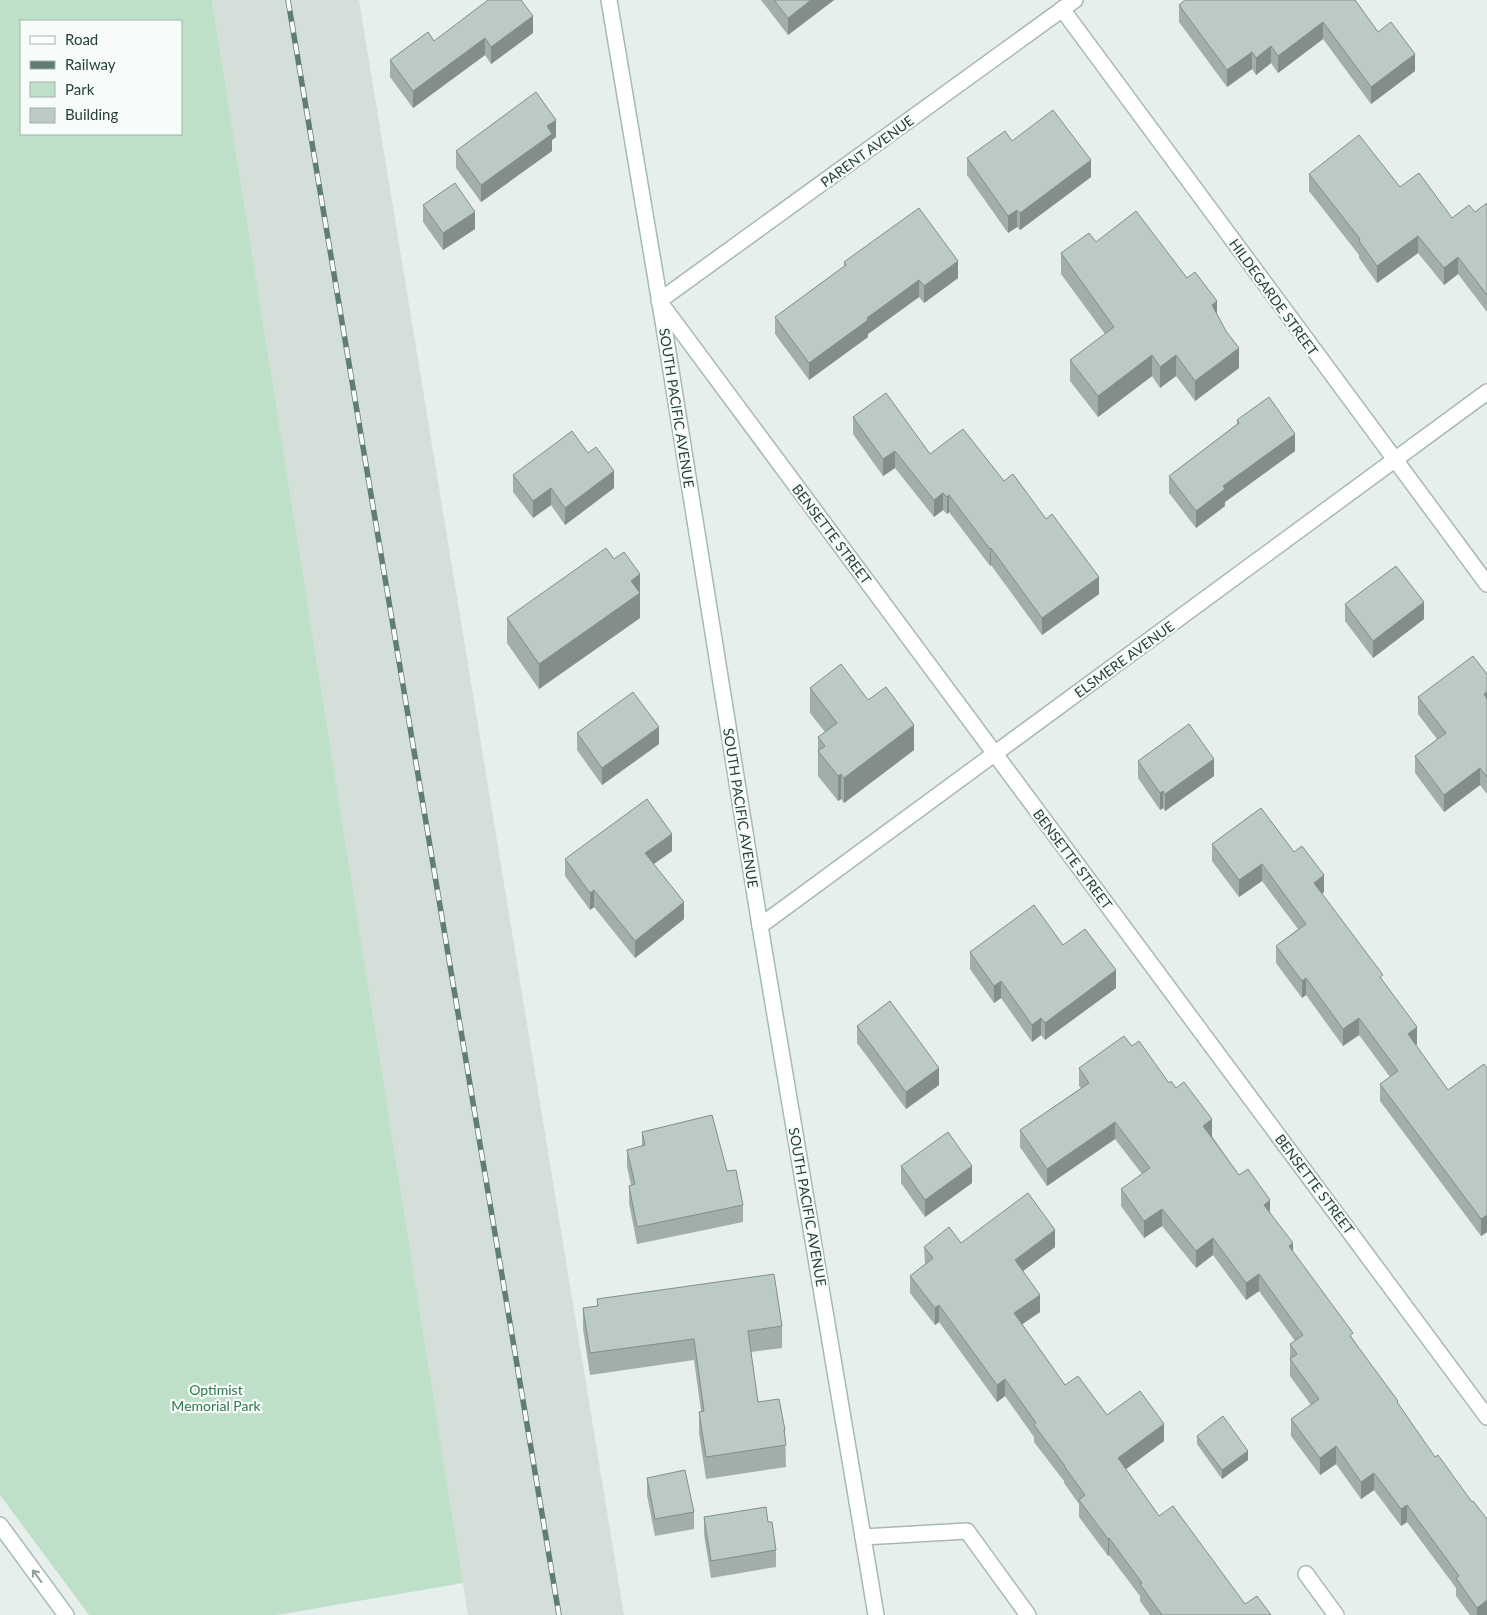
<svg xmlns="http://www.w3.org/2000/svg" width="1487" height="1615" viewBox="0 0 1487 1615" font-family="Lato,sans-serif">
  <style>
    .built { fill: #d4dfda }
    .green { fill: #bfe0c8; fill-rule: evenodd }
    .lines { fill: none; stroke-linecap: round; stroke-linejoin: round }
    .lane-casing { stroke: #a8b8b2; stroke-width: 18 }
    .street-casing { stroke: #a8b8b2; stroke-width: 18 }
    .secondary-casing { stroke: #a4bbb3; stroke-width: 18 }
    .lane { stroke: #fff; stroke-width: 15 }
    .street { stroke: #fff; stroke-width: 15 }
    .secondary { stroke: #fff; stroke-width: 15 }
    .rail-casing { stroke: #5f7d75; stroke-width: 5.5 }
    .rail { stroke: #f7fbf9; stroke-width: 4; stroke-dasharray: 11; stroke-linecap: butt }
    .wall { fill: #a1aea9 }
    .shaded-wall { fill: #838d89 }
    .building { fill: #bbcac4; stroke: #838d89 }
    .oneway { stroke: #92a09c }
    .labels { text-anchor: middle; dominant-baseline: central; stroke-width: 4.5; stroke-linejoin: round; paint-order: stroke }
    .street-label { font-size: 14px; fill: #24423a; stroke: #f7fbf9 }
    .park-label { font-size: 14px; fill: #2d7a4b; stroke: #f7fbf9 }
  </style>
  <rect width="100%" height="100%" fill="#e6efeb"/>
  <path class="built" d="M212,0H359L624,1615H468Z"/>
  <path class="green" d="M0,0H212L463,1583L277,1615H89L0,1495ZM181,21V134H21V21Z"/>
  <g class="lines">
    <g class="lane-casing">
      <path id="lane" d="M1306,1574L1336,1615"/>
    </g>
    <g class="street-casing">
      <g id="street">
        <path d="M1075,0L659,301L1487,1417"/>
        <path d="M1062,9L1487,584"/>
        <path d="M760,926L1487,392"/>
        <path d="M876,1615L863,1537L967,1531L1028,1615"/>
      </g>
    </g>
    <g class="secondary-casing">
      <g id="secondary">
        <path d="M609,0L664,327L760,926L863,1537"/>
        <path d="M0,1525L66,1615"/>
      </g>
    </g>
    <use href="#lane" class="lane"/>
    <use href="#street" class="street"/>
    <use href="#secondary" class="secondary"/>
    <g class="rail-casing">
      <path id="rail" d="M288,0L559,1615"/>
    </g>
    <use href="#rail" class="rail"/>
  </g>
  <g class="wall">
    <path d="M761,0H834L788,35Z"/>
    <path d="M1355,0L1378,32L1415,71L1371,104L1323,39L1278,73L1271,63L1256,75L1252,69L1227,87L1179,22V5Z"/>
    <path d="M533,33L491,64L485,55L413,108L390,77V60L434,41Z"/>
    <path d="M556,137L552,140V151L481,202L456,168V151Z"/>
    <path d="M1012,141L1091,177L1020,230L1017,227L1008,233L967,175V158Z"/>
    <path d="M1309,174L1400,187L1452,218L1475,212L1487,203V312L1458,274L1444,285L1418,253L1377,283L1359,258V255L1309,191Z"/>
    <path d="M423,205L475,229L443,250L423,222Z"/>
    <path d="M1096,242L1187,278L1217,314L1239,368L1195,401L1176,376L1160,388L1152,376L1098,417L1070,381V360L1105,334L1061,274V253Z"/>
    <path d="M844,262L958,278L924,303L919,297L868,334V337L809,380L775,334V317L844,266Z"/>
    <path d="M853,417L930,454L1004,481L1099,594L1042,635L991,565L990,566L949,512L947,514L943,510L934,517L895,468L883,476L853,434Z"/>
    <path d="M1237,420L1295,451L1225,502V506L1196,528L1169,493V476L1237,424Z"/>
    <path d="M513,475L614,488L565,525L551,505L533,518L513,492Z"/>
    <path d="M614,559L640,599V618L539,689L507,643V618Z"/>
    <path d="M1345,604L1424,619L1373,658L1345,621Z"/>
    <path d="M1487,674V794L1480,785L1444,812L1415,773V756L1437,739L1418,714V697Z"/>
    <path d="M810,688L868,700L914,750L844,803L841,799L838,801L818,776V737L825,732L810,713Z"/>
    <path d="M577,733L659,744L602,785L577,750Z"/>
    <path d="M1138,761L1214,776L1165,811L1163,808L1160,810L1138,778Z"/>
    <path d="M1261,808L1324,892L1322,894L1383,981L1417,1044L1416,1045L1448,1090L1487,1068V1232L1481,1236L1380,1101V1084L1390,1077L1359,1035L1343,1046L1306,995L1302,998L1276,963V946L1298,929L1262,881L1239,897L1212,861V844Z"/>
    <path d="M672,851L654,864L684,919L635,958L594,907L590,910L565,876V859Z"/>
    <path d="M1063,945L1116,988L1045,1040L1041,1035L1032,1042L1001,998L994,1003L970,969V952Z"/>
    <path d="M857,1026L939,1085L906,1109L857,1043Z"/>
    <path d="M1132,1046L1169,1083L1212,1136L1239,1175L1270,1214L1293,1252L1398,1404L1487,1615H1470L1456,1596V1588L1407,1522L1401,1526L1374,1490L1361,1499L1336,1464L1320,1475L1291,1436V1419L1311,1405L1290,1376V1344L1295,1341L1259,1291L1246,1300L1213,1255L1196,1268L1162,1226L1144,1238L1121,1206V1189L1142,1174L1115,1139L1047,1186L1020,1147V1130L1081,1088L1079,1086V1068Z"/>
    <path d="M642,1132L727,1171L743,1205V1222L637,1244L629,1203V1186L631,1185L627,1167V1150L642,1146Z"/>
    <path d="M901,1166L972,1183L925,1217L901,1183Z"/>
    <path d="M961,1243L1055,1247L1023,1271L1040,1312L1022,1324L1065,1385L1107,1415L1164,1441L1126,1469L1159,1516L1245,1604L1271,1615H1150L1140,1601V1596L1109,1555L1108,1556L1079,1517V1504L1064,1483V1481L1034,1442V1437L1005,1396L997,1402L939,1322L935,1325L910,1293V1276L925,1264L924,1247Z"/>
    <path d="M597,1299L782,1326V1348L751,1352L758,1402L785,1430L786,1467L706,1479L699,1433V1412L701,1411L694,1360L590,1375L583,1329V1308L597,1306Z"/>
    <path d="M1197,1436L1248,1460L1222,1479L1197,1444Z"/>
    <path d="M647,1478L694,1512V1529L655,1536L647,1495Z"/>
    <path d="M704,1517L768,1522L776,1550V1567L711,1578L704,1534Z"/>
  </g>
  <g class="shaded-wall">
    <path d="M811,0H834L788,35V18Z"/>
    <path d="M533,16V33L491,64V47Z"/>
    <path d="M1323,22V39L1278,73V56Z"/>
    <path d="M485,38V55L413,108V91Z"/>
    <path d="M1271,46V63L1256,75V58Z"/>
    <path d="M1252,52V69L1227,87V70Z"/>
    <path d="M1415,54V71L1371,104V87Z"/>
    <path d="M556,120V137L552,140V151L481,202V185L547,126Z"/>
    <path d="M1091,160V177L1020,230V213Z"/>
    <path d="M1017,210V227L1008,233V216Z"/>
    <path d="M475,212V229L443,250V233Z"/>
    <path d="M1418,236V253L1377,283V266Z"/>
    <path d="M1458,257V274L1444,285V268Z"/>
    <path d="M958,261V278L924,303V286Z"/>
    <path d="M919,280V297L868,334V337L809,380V363L867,318Z"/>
    <path d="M1217,301V322L1212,305Z"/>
    <path d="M1239,348V368L1195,401V381Z"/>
    <path d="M1152,355V376L1098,417V396Z"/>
    <path d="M1176,355V376L1160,388V367Z"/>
    <path d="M1295,434V451L1225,502V506L1196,528V511L1223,486Z"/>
    <path d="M895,451V468L883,476V459Z"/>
    <path d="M614,471V488L565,525V508Z"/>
    <path d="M551,488V505L533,518V501Z"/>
    <path d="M943,493V510L934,517V500Z"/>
    <path d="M949,495V512L947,514V497Z"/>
    <path d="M991,548V565L990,566V549Z"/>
    <path d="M640,574V618L539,689V664L631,581Z"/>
    <path d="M1099,577V594L1042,635V618Z"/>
    <path d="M1424,602V619L1373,658V641Z"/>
    <path d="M1487,692V709L1484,694Z"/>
    <path d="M914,725V750L844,803V778Z"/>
    <path d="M659,727V744L602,785V768Z"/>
    <path d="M1214,759V776L1165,811V794Z"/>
    <path d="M1480,768V785L1444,812V795Z"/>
    <path d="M841,774V799L838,801V776Z"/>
    <path d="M1163,791V808L1160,810V793Z"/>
    <path d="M672,834V851L645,870V853Z"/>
    <path d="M1262,864V881L1239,897V880Z"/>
    <path d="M1324,875V892L1314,900V883Z"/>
    <path d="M594,890V907L590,910V893Z"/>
    <path d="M684,902V919L635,958V941Z"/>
    <path d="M1116,970V988L1045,1040V1023Z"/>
    <path d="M1306,978V995L1302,998V981Z"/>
    <path d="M1001,981V998L994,1003V986Z"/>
    <path d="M1041,1018V1035L1032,1042V1025Z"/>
    <path d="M1359,1018V1035L1343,1046V1029Z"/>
    <path d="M1417,1027V1044L1408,1051V1034Z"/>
    <path d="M939,1068V1085L906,1109V1092Z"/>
    <path d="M1212,1119V1136L1203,1143V1126Z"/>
    <path d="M1115,1122V1139L1047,1186V1169Z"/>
    <path d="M972,1166V1183L925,1217V1200Z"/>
    <path d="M1270,1200V1217L1264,1205Z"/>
    <path d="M1162,1209V1226L1144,1238V1221Z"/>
    <path d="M1487,1215V1232L1481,1236V1219Z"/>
    <path d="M1055,1230V1247L1015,1277V1260Z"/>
    <path d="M1213,1238V1255L1196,1268V1251Z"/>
    <path d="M1293,1243V1260L1289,1246Z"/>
    <path d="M1259,1274V1291L1246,1300V1283Z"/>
    <path d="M1040,1295V1312L1014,1330V1313Z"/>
    <path d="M939,1305V1322L935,1325V1308Z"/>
    <path d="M1005,1379V1396L997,1402V1385Z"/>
    <path d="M1164,1424V1441L1118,1475V1458Z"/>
    <path d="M1336,1446V1464L1320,1475V1458Z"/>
    <path d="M1248,1451V1460L1222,1479V1470Z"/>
    <path d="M1374,1473V1490L1361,1499V1482Z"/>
    <path d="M1407,1505V1522L1401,1526V1509Z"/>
    <path d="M1109,1538V1555L1108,1556V1539Z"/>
    <path d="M1487,1600V1615H1477V1608Z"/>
  </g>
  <g class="building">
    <path d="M488,0H521L533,16L491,47L485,38L413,91L390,60L428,32L434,41Z"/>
    <path d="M774,0H811L788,18Z"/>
    <path d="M1185,0H1355L1378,32L1391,22L1415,54L1371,87L1323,22L1278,56L1271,46L1256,58L1252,52L1227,70L1179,5Z"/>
    <path d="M536,92L556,120L547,126L552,134L481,185L456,151Z"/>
    <path d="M1053,110L1091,160L1020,213L1017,210L1008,216L967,158L1005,131L1012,141Z"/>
    <path d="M1359,135L1400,187L1419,173L1452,218L1469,205L1475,212L1487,203V295L1458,257L1444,268L1418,236L1377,266L1359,241L1360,239L1309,174Z"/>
    <path d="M455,183L475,212L443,233L423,205Z"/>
    <path d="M919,208L958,261L924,286L919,280L867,318L868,320L809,363L775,317L846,265L844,262Z"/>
    <path d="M1136,211L1187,278L1195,272L1217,301L1212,305L1226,331L1239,348L1195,381L1176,355L1160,367L1152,355L1098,396L1070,360L1114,327L1061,253L1089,233L1096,242Z"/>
    <path d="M886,393L930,454L963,429L1004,481L1013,474L1046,519L1052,514L1099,577L1042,618L991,548L990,549L949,495L947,497L943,493L934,500L895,451L883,459L853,417Z"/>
    <path d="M1269,397L1295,434L1223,486L1225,489L1196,511L1169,476L1239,423L1237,420Z"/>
    <path d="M572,431L588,453L596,447L614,471L565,508L551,488L533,501L513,475Z"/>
    <path d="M606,548L614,559L624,552L640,574L631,581L640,593L539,664L507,618Z"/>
    <path d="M1396,566L1424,602L1373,641L1345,604Z"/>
    <path d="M1473,656L1487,674V692L1484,694L1487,699V777L1480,768L1444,795L1415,756L1446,733L1418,697Z"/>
    <path d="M841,664L868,700L886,687L914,725L844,778L841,774L838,776L818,751L825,746L818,737L837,723L810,688Z"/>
    <path d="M633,692L659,727L602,768L577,733Z"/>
    <path d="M1189,724L1214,759L1165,794L1163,791L1160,793L1138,761Z"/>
    <path d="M647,799L672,834L645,853L684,902L635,941L594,890L590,893L565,859Z"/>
    <path d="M1261,808L1294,852L1302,846L1324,875L1314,883L1383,975L1380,977L1417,1027L1408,1034L1448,1090L1484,1064L1487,1068V1215L1481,1219L1380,1084L1398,1071L1359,1018L1343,1029L1306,978L1302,981L1276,946L1306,924L1262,864L1239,880L1212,844Z"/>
    <path d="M1034,905L1063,945L1085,929L1116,970L1045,1023L1041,1018L1032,1025L1001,981L994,986L970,952Z"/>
    <path d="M890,1001L939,1068L906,1092L857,1026Z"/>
    <path d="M1124,1036L1132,1046L1139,1041L1169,1083L1171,1081L1176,1088L1184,1082L1212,1119L1203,1126L1239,1175L1248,1169L1270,1200L1264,1205L1293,1243L1289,1246L1353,1333L1350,1336L1398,1401L1397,1402L1435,1457L1438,1455L1472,1502L1473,1501L1487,1519V1600L1477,1608L1456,1578L1459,1576L1407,1505L1401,1509L1374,1473L1361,1482L1336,1446L1320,1458L1291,1419L1319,1399L1290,1359L1297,1354L1290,1344L1303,1335L1259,1274L1246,1283L1213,1238L1196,1251L1162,1209L1144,1221L1121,1189L1150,1168L1115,1122L1047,1169L1020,1130L1089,1083L1079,1068Z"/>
    <path d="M712,1115L727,1171L736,1170L743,1205L637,1227L629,1186L635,1184L627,1150L645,1145L642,1132Z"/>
    <path d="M948,1132L972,1166L925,1200L901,1166Z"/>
    <path d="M1028,1193L1055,1230L1015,1260L1040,1295L1014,1313L1065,1385L1078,1376L1107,1415L1140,1391L1164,1424L1118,1458L1159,1516L1173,1506L1245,1604L1257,1596L1271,1615H1162L1140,1584L1142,1583L1109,1538L1108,1539L1079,1500L1085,1495L1064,1466H1065L1034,1425L1036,1423L1005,1379L997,1385L939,1305L935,1308L910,1276L933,1258L924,1247L949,1227L961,1243Z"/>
    <path d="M774,1274L782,1326L748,1331L758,1402L779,1399L785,1430H784L786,1445L706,1457L699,1412L704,1411L694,1339L590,1353L583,1308L598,1306L597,1299Z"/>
    <path d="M1223,1416L1248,1451L1222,1470L1197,1436Z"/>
    <path d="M685,1470L694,1512L655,1519L647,1478Z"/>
    <path d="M766,1507L768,1522H772L776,1550L711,1561L704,1517Z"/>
  </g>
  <defs><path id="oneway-shaft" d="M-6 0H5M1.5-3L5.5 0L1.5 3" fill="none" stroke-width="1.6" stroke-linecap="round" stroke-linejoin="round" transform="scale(1.25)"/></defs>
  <use class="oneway" href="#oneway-shaft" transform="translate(37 1576) rotate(-126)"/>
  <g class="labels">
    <g class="street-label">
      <text transform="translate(867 151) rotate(-36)">PARENT AVENUE</text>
      <text transform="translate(1274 297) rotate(54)">HILDEGARDE STREET</text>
      <text transform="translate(677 408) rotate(81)">SOUTH PACIFIC AVENUE</text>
      <text transform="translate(832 534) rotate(53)">BENSETTE STREET</text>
      <text transform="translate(1124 659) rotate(-36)">ELSMERE AVENUE</text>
      <text transform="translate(741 808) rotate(81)">SOUTH PACIFIC AVENUE</text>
      <text transform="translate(1073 859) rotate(53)">BENSETTE STREET</text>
      <text transform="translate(1315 1184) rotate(53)">BENSETTE STREET</text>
      <text transform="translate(808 1207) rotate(80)">SOUTH PACIFIC AVENUE</text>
    </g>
    <g class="park-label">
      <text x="216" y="1389">Optimist<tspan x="216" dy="16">Memorial Park</tspan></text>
    </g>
  </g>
  <rect x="20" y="20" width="162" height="115" fill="#f7fbf9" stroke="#a3b1ad"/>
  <rect x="30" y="36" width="25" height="8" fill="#ffffff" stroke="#a3b1ad"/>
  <text x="65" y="45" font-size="15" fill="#24423a">Road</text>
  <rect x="30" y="61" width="25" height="8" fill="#5f7d75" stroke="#a3b1ad"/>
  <text x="65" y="70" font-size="15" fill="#24423a">Railway</text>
  <rect x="30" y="82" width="25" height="15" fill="#bfe0c8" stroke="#a3b1ad"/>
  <text x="65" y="95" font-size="15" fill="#24423a">Park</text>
  <rect x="30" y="108" width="25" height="15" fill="#bbcac4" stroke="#a3b1ad"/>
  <text x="65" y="120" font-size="15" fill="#24423a">Building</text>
</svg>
